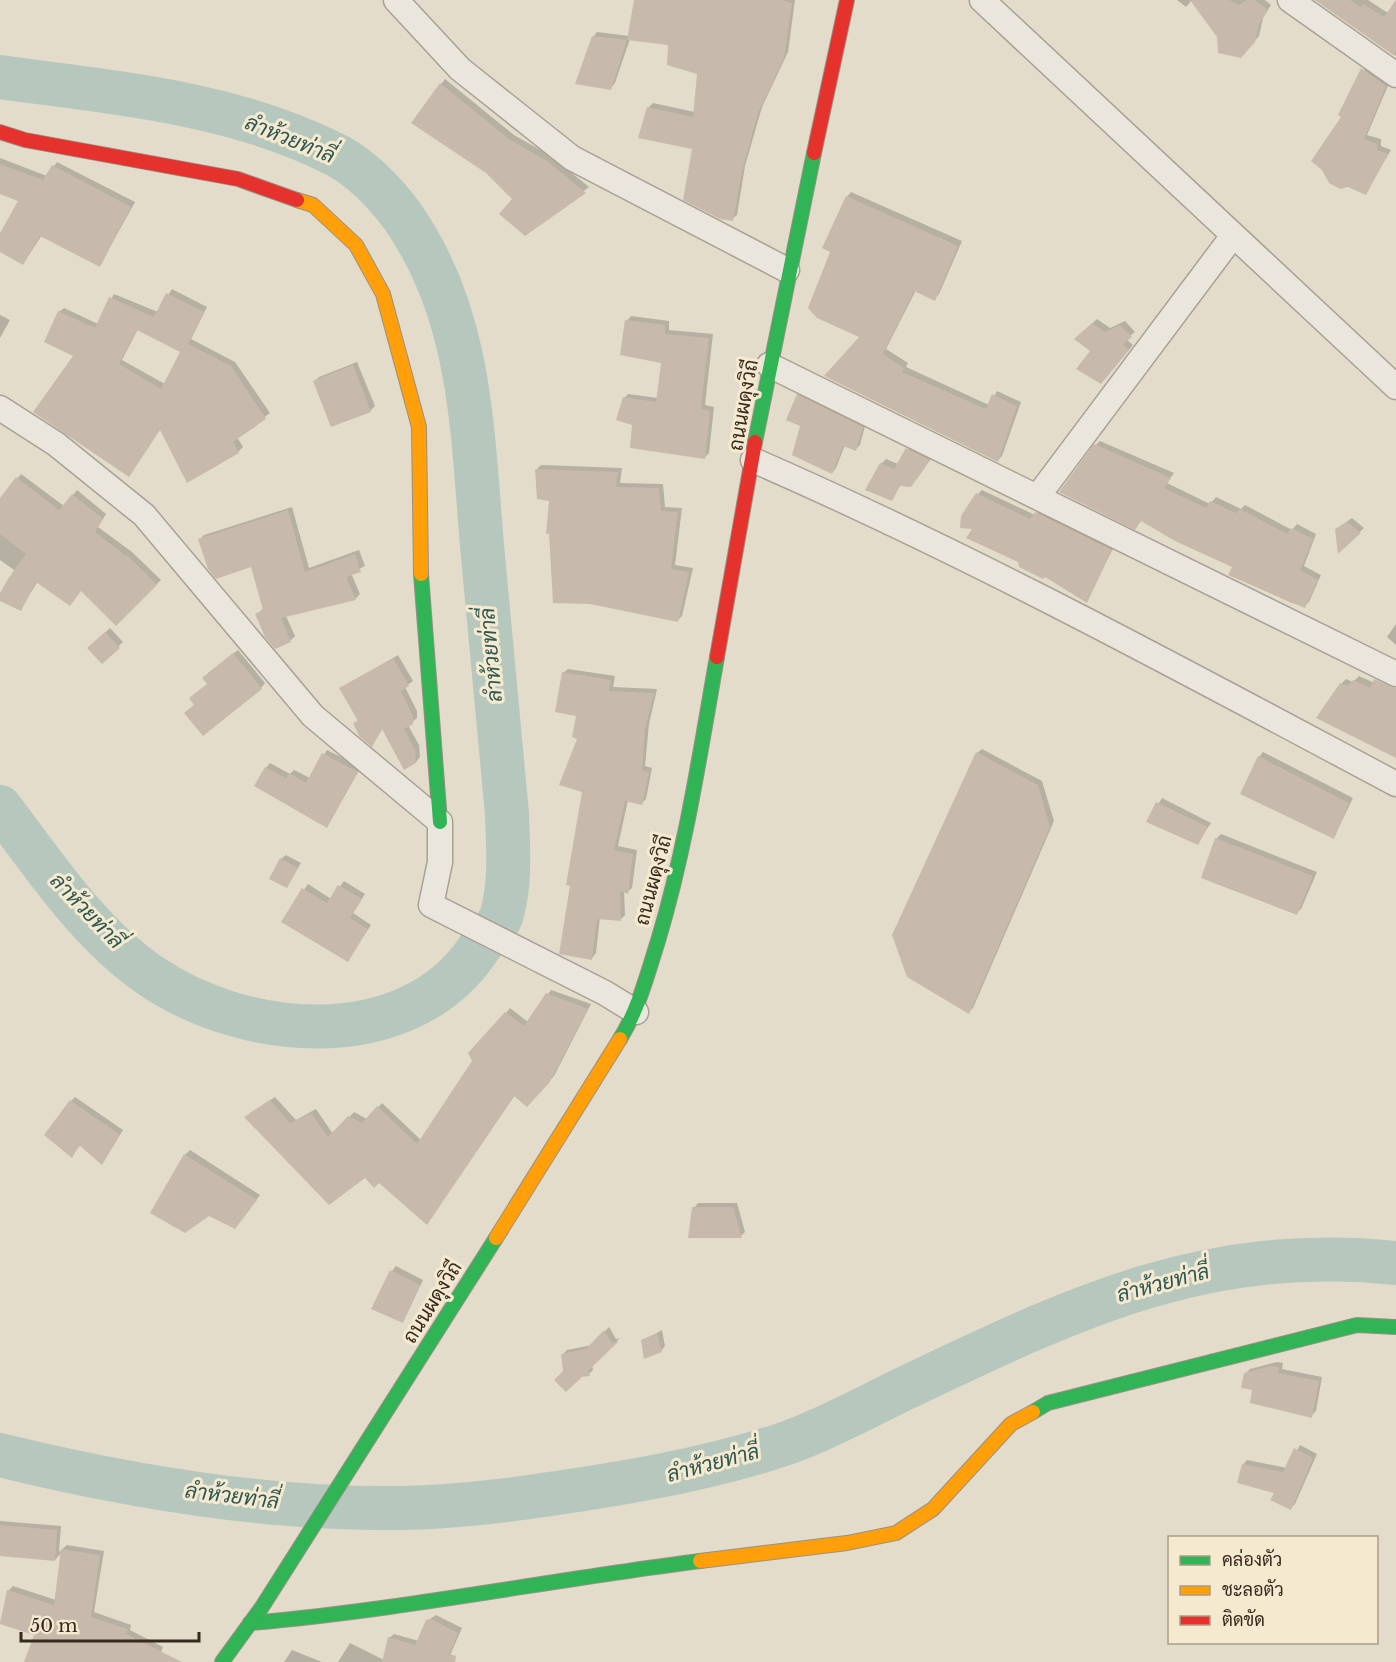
<svg xmlns="http://www.w3.org/2000/svg" width="1396" height="1662" viewBox="0 0 1396 1662" font-family="'Libre Baskerville',Sarabun,serif">
  <style>
    .shadow { fill: #0003; fill-rule: evenodd }
    .lines { fill: none; stroke-linecap: round; stroke-linejoin: round }
    .river { stroke: #b6c8bd; stroke-width: 44 }
    .building { fill: #c7baac; fill-rule: evenodd }
    .street-casing { stroke: #a8a195; stroke-width: 27 }
    .fast-casing { stroke: #989084; stroke-width: 16 }
    .slow-casing { stroke: #989084; stroke-width: 16 }
    .jam-casing { stroke: #989084; stroke-width: 16 }
    .street { stroke: #ebe6dd; stroke-width: 24 }
    .fast { stroke: #30b455; stroke-width: 14 }
    .slow { stroke: #ff9f0a; stroke-width: 14 }
    .jam { stroke: #e5322d; stroke-width: 14 }
    .labels { text-anchor: middle; dominant-baseline: central; stroke-width: 6; stroke-linejoin: round; paint-order: stroke }
    .street-label { font-size: 20px; fill: #36291d; stroke: #f5ead0 }
    .water-label { font-size: 21px; font-style: italic; fill: #2c5652; stroke: #f5ead0 }
  </style>
  <rect width="100%" height="100%" fill="#e3dccb"/>
  <g class="shadow">
    <path d="M635,0H795L788,52L762,107L745,166L737,215L732,219L694,148L648,108L653,103L695,112L698,73L670,44L630,39L615,83L611,88L593,37L597,32L629,36Z"/>
    <path d="M1177,0H1192L1186,7Z"/>
    <path d="M1192,0H1265L1271,5L1263,18L1259,36L1241,56L1219,36Z"/>
    <path d="M1325,0H1368L1388,13L1396,0V56L1323,4Z"/>
    <path d="M1367,65L1390,81L1367,135L1381,139V146L1391,150L1365,194L1343,116L1340,115Z"/>
    <path d="M445,79L514,135L551,156L589,187L525,234L514,198L487,172L413,123Z"/>
    <path d="M0,158L47,176L57,162L135,202L100,265L42,235L23,264L0,251V236L20,200L0,193Z"/>
    <path d="M851,192L962,241L939,294L934,299L916,290L886,349L908,363L906,367L989,405L997,391L1021,402L1002,456L998,460L861,336L832,252L847,197Z"/>
    <path d="M172,289L207,307L191,339L235,362L270,413L237,437L243,447L238,452L161,428L129,475L59,312L64,308L98,324L114,294L158,312ZM138,329L182,351L165,384L122,360Z"/>
    <path d="M0,315L10,320L0,338Z"/>
    <path d="M631,316L669,321V330L713,334L705,405L714,407L709,453L704,458L633,424L624,398L628,394L658,398L663,361L627,321Z"/>
    <path d="M1097,319L1110,328L1125,321L1135,332L1126,339L1133,345L1105,378L1092,351L1076,339Z"/>
    <path d="M357,362L375,406L370,411L315,381L319,377Z"/>
    <path d="M802,391L866,422L860,445L856,449L845,445L836,468L832,473L802,425L798,395Z"/>
    <path d="M1100,441L1174,473L1167,483L1210,504L1216,497L1241,509L1245,505L1292,530L1297,524L1316,534L1304,566L1321,575L1309,602L1304,606L1292,603L1230,575L1234,566L1142,520L1135,528L1096,445Z"/>
    <path d="M912,445L933,456L915,481L901,484L891,499L881,464L886,459L898,464Z"/>
    <path d="M541,465L622,468L620,483L663,484L665,507L682,508L675,565L693,568L682,616L678,620L551,500L537,469Z"/>
    <path d="M21,474L64,506L77,490L106,514L98,527L132,552L161,580L116,624L82,590L38,581L20,610L0,600L14,570L0,560V500Z"/>
    <path d="M982,490L1035,515L1041,508L1115,545L1086,601L1019,561L975,527L978,494Z"/>
    <path d="M292,507L309,568L359,550L365,566L351,573L360,594L355,599L286,616L295,636L290,641L257,614L264,608L252,565L200,539L204,535Z"/>
    <path d="M1352,518L1364,528L1339,551L1336,529Z"/>
    <path d="M1396,624V645L1387,637Z"/>
    <path d="M110,628L123,642L102,662L89,648Z"/>
    <path d="M238,650L265,683L261,688L196,705L209,683L208,673Z"/>
    <path d="M398,655L413,681L405,687L417,711V718L408,725L419,745L420,757L416,762L383,728L372,745L355,723L359,719L341,689Z"/>
    <path d="M568,669L615,676L613,687L657,689L649,724L645,766L652,768L646,799L642,803L628,800L618,846L637,850L632,888L627,892L624,891L625,915L620,920L600,917L596,953L592,958L578,715L563,673Z"/>
    <path d="M1359,676L1388,689L1362,733L1341,684L1346,679L1353,682Z"/>
    <path d="M982,749L1042,781L1054,821L973,1008L969,1012L977,753Z"/>
    <path d="M327,750L361,767L327,826L266,768L270,763L290,774L294,770L310,778Z"/>
    <path d="M1263,752L1353,798L1334,837L1259,757Z"/>
    <path d="M1162,798L1211,823L1197,843L1148,821Z"/>
    <path d="M1221,834L1317,872L1301,909L1296,913L1216,839Z"/>
    <path d="M286,855L301,863L287,886L281,859Z"/>
    <path d="M344,881L365,894L353,913L371,925L348,960L283,921L308,884L331,899Z"/>
    <path d="M551,990L591,1004L554,1076L527,1105L515,1095L431,1218L380,1181L365,1176L250,1113L275,1097L296,1120L316,1109L333,1134L354,1112L367,1119L382,1103L421,1140L506,1013L510,1008L528,1022Z"/>
    <path d="M75,1097L123,1130L102,1163L81,1144L72,1156L71,1101Z"/>
    <path d="M190,1150L260,1195L239,1223L185,1155Z"/>
    <path d="M698,1203H737L745,1232L741,1236L694,1208Z"/>
    <path d="M396,1266L423,1280L403,1322L392,1271Z"/>
    <path d="M609,1327L616,1339L620,1338L592,1365L593,1370L589,1374L564,1372L562,1355L567,1350L592,1345Z"/>
    <path d="M662,1330L665,1346L661,1351L643,1341Z"/>
    <path d="M1277,1362L1283,1363L1282,1369L1322,1377L1316,1411L1311,1416L1254,1389L1245,1374L1250,1369Z"/>
    <path d="M1300,1445L1317,1454L1295,1504L1291,1508L1243,1465L1247,1460L1287,1468Z"/>
    <path d="M0,1521L61,1526L59,1552L67,1545L104,1551L94,1612L131,1625L130,1630L163,1647L157,1662H25L36,1634L0,1623L8,1591L13,1586L56,1600L62,1552L55,1560L0,1554Z"/>
    <path d="M436,1615L462,1628L447,1662H338L350,1643L384,1660L389,1638L394,1634L419,1641L427,1621Z"/>
    <path d="M292,1650L322,1662H284Z"/>
  </g>
  <g class="lines">
    <g class="river">
      <path d="M0,77C114,93 234,102 338,156C363,170 386,194 403,217C474,319 472,437 483,556C491,642 499,728 507,814C508,848 511,881 502,914C498,927 484,940 477,951C405,1055 245,1040 151,976C89,934 45,866 0,807"/>
      <path d="M0,1455C131,1487 267,1510 402,1508C466,1507 533,1497 596,1487C661,1477 725,1464 787,1443C832,1427 875,1402 918,1382C1082,1304 1210,1244 1396,1263"/>
    </g>
  </g>
  <g class="building">
    <path d="M634,0H782L792,3L784,58L758,113L742,171L733,221L720,219L683,200L692,149L638,138L647,107L693,117L697,74L667,65L668,45L627,40Z"/>
    <path d="M1190,0H1229L1239,5L1247,0H1255L1268,10L1259,24L1255,42L1241,58L1218,53L1217,37Z"/>
    <path d="M1315,0H1350L1361,7L1363,4L1384,17L1396,0V51L1393,55Z"/>
    <path d="M592,36L627,40L611,90L575,84Z"/>
    <path d="M1361,68L1386,86L1364,139L1377,144V150L1388,154L1366,195L1348,187L1340,189L1329,183L1322,170L1311,161L1341,117L1338,115Z"/>
    <path d="M440,83L509,139L547,161L586,193L525,236L499,214L512,199L486,173L411,123Z"/>
    <path d="M0,164L43,180L52,165L131,207L100,267L40,236L23,265L0,252V233L18,201L0,194Z"/>
    <path d="M846,196L958,246L935,301L914,291L883,354L904,368L902,372L986,409L992,394L1017,406L998,462L824,376L859,337L817,318L808,308L830,252L822,248Z"/>
    <path d="M166,293L204,312L188,344L231,366L266,419L233,442L239,453L187,483L160,430L129,477L33,412L73,356L44,342L58,311L95,328L109,297L154,317ZM137,330L180,352L161,389L119,364Z"/>
    <path d="M625,320L665,325V334L709,338L701,409L710,411L705,459L630,448L632,425L616,420L623,397L656,402L661,363L620,355Z"/>
    <path d="M1092,323L1105,332L1120,325L1132,337L1123,344L1129,350L1101,384L1076,369L1090,351L1074,339Z"/>
    <path d="M353,365L371,412L331,427L313,381Z"/>
    <path d="M797,394L863,427L856,451L843,446L832,474L792,455L800,426L786,420Z"/>
    <path d="M1094,444L1171,478L1164,488L1206,508L1210,501L1236,513L1240,509L1287,534L1291,528L1313,539L1300,570L1318,580L1305,608L1228,575L1232,567L1175,541L1141,521L1135,530L1059,492Z"/>
    <path d="M906,448L930,460L911,487L900,486L892,501L865,490L880,463L894,469Z"/>
    <path d="M535,469L618,472L616,487L659,488L661,511L678,512L671,569L689,572L678,622L590,604L553,603L549,534H546L549,501L537,499Z"/>
    <path d="M16,477L59,510L72,494L103,519L95,532L126,556L127,555L157,585L116,626L81,591L70,606L36,582L21,611L0,601V593L8,579L26,554L0,534V498Z"/>
    <path d="M976,493L1030,519L1035,512L1112,550L1087,603L1045,577L1043,579L1019,567L1018,562L966,538L972,529L960,528L961,516Z"/>
    <path d="M288,510L305,572L355,554L361,572L346,577L356,600L281,618L291,642L275,649L265,637L255,614L263,610L251,567L216,579L208,569L198,539Z"/>
    <path d="M1347,522L1361,533L1338,554L1335,529Z"/>
    <path d="M105,632L120,648L102,664L87,648Z"/>
    <path d="M233,653L262,689L203,736L184,713L194,705L189,698L207,684L202,678Z"/>
    <path d="M393,658L409,686L401,691L413,716V724L404,729L415,750L416,763L404,770L382,729L372,747L359,736L353,723L358,721L339,688Z"/>
    <path d="M562,672L611,680L609,691L654,693L645,729L642,770L649,772L642,805L625,801L614,850L633,854L628,894L620,891L621,921L597,919L592,960L559,954L570,886L566,885L582,792L559,785L577,739L572,737L576,716L555,712Z"/>
    <path d="M1374,679L1396,688V758L1316,718L1340,683L1348,686L1353,680L1370,688Z"/>
    <path d="M976,752L1038,785L1050,827L969,1014L907,977L892,935Z"/>
    <path d="M322,753L358,772L327,828L254,786L265,767L286,778L289,773L306,783Z"/>
    <path d="M1258,756L1349,803L1334,839L1240,794Z"/>
    <path d="M1156,802L1208,827L1198,845L1146,822Z"/>
    <path d="M1215,838L1313,876L1297,915L1201,878Z"/>
    <path d="M280,858L298,868L287,888L269,879Z"/>
    <path d="M338,885L362,899L350,918L368,929L348,962L281,922L302,888L327,903Z"/>
    <path d="M546,993L588,1009L549,1083L527,1107L514,1096L427,1225L379,1183L374,1188L365,1178L329,1205L244,1117L270,1100L290,1123L311,1113L328,1137L348,1116L362,1123L377,1106L417,1144L472,1061L468,1053L505,1012L524,1026Z"/>
    <path d="M70,1100L120,1135L102,1165L79,1145L72,1158L44,1135Z"/>
    <path d="M184,1154L257,1200L235,1229L209,1216L185,1233L150,1213Z"/>
    <path d="M692,1207H733L742,1238H688Z"/>
    <path d="M390,1270L420,1285L403,1323L371,1309Z"/>
    <path d="M604,1330L612,1343L619,1341L588,1371L590,1376L582,1377L566,1392L554,1380L563,1371L561,1354L586,1349Z"/>
    <path d="M657,1333L662,1352L644,1359L641,1340Z"/>
    <path d="M1271,1366L1279,1367L1278,1373L1319,1381L1312,1418L1250,1403L1252,1390L1241,1388L1244,1373Z"/>
    <path d="M1294,1448L1313,1458L1291,1510L1270,1500L1274,1493L1237,1483L1242,1464L1283,1472Z"/>
    <path d="M0,1525L57,1530L55,1561L0,1556Z"/>
    <path d="M61,1549L100,1555L91,1617L128,1629L126,1634L182,1662H24L34,1635L0,1624L7,1590L54,1605Z"/>
    <path d="M431,1619L458,1633L449,1654L456,1656L455,1662H382L388,1637L415,1645L426,1620Z"/>
  </g>
  <g class="lines">
    <g class="street-casing">
      <g id="street">
        <path d="M396,0L460,69L572,158L787,270"/>
        <path d="M982,0L1396,387"/>
        <path d="M1290,0L1396,75"/>
        <path d="M769,365L1396,674"/>
        <path d="M0,408L56,444L144,515L313,716L440,822V862L431,905L605,993L636,1012"/>
        <path d="M753,460C973,556 1184,671 1396,784"/>
        <path d="M1038,496L1232,237"/>
      </g>
    </g>
    <g class="fast-casing">
      <g id="fast">
        <path d="M755,442L814,153"/>
        <path d="M421,574L440,822"/>
        <path d="M620,1039C639,1008 647,975 658,941C686,848 700,753 717,657"/>
        <path d="M1033,1412L1048,1403L1357,1325L1396,1327"/>
        <path d="M250,1623C401,1610 550,1580 700,1561"/>
        <path d="M222,1662L262,1607L496,1238"/>
      </g>
    </g>
    <g class="slow-casing">
      <g id="slow">
        <path d="M297,200L313,205L356,245L383,294L419,427L421,574"/>
        <path d="M496,1238L620,1039"/>
        <path d="M700,1561L847,1543L896,1533L933,1509L1011,1424L1033,1412"/>
      </g>
    </g>
    <g class="jam-casing">
      <g id="jam">
        <path d="M0,132L25,140L238,179L297,200"/>
        <path d="M814,153L847,0"/>
        <path d="M717,657L755,442"/>
      </g>
    </g>
    <use href="#street" class="street"/>
    <use href="#fast" class="fast"/>
    <use href="#slow" class="slow"/>
    <use href="#jam" class="jam"/>
  </g>
  <g class="labels">
    <g class="street-label">
      <text transform="translate(743 405) rotate(-80)">ถนนผดุงวิถี</text>
      <text transform="translate(653 880) rotate(-75)">ถนนผดุงวิถี</text>
      <text transform="translate(432 1302) rotate(-58)">ถนนผดุงวิถี</text>
    </g>
    <g class="water-label">
      <text transform="translate(290 139) rotate(22)">ลำห้วยท่าลี่</text>
      <text transform="translate(491 655) rotate(-95)">ลำห้วยท่าลี่</text>
      <text transform="translate(87 911) rotate(46)">ลำห้วยท่าลี่</text>
      <text transform="translate(1163 1283) rotate(-15)">ลำห้วยท่าลี่</text>
      <text transform="translate(713 1463) rotate(-15)">ลำห้วยท่าลี่</text>
      <text transform="translate(232 1496) rotate(7)">ลำห้วยท่าลี่</text>
    </g>
  </g>
  <rect x="1168" y="1536" width="210" height="108" fill="#f5ead0" stroke="#a99d88" stroke-width="1.5"/>
  <rect x="1180" y="1556" width="30" height="9" fill="#30b455" stroke="#a99d88" stroke-width="1.5"/>
  <text x="1222" y="1566" font-size="18" fill="#36291d">คล่องตัว</text>
  <rect x="1180" y="1586" width="30" height="9" fill="#ff9f0a" stroke="#a99d88" stroke-width="1.5"/>
  <text x="1222" y="1596" font-size="18" fill="#36291d">ชะลอตัว</text>
  <rect x="1180" y="1616" width="30" height="9" fill="#e5322d" stroke="#a99d88" stroke-width="1.5"/>
  <text x="1222" y="1626" font-size="18" fill="#36291d">ติดขัด</text>
  <path d="M21 1632v9h178v-9" fill="none" stroke="#36291d" stroke-width="3"/>
  <text x="30" y="1632" font-size="18" fill="#36291d" stroke="#f5ead0" stroke-width="4.5" paint-order="stroke">50 m</text>
</svg>
